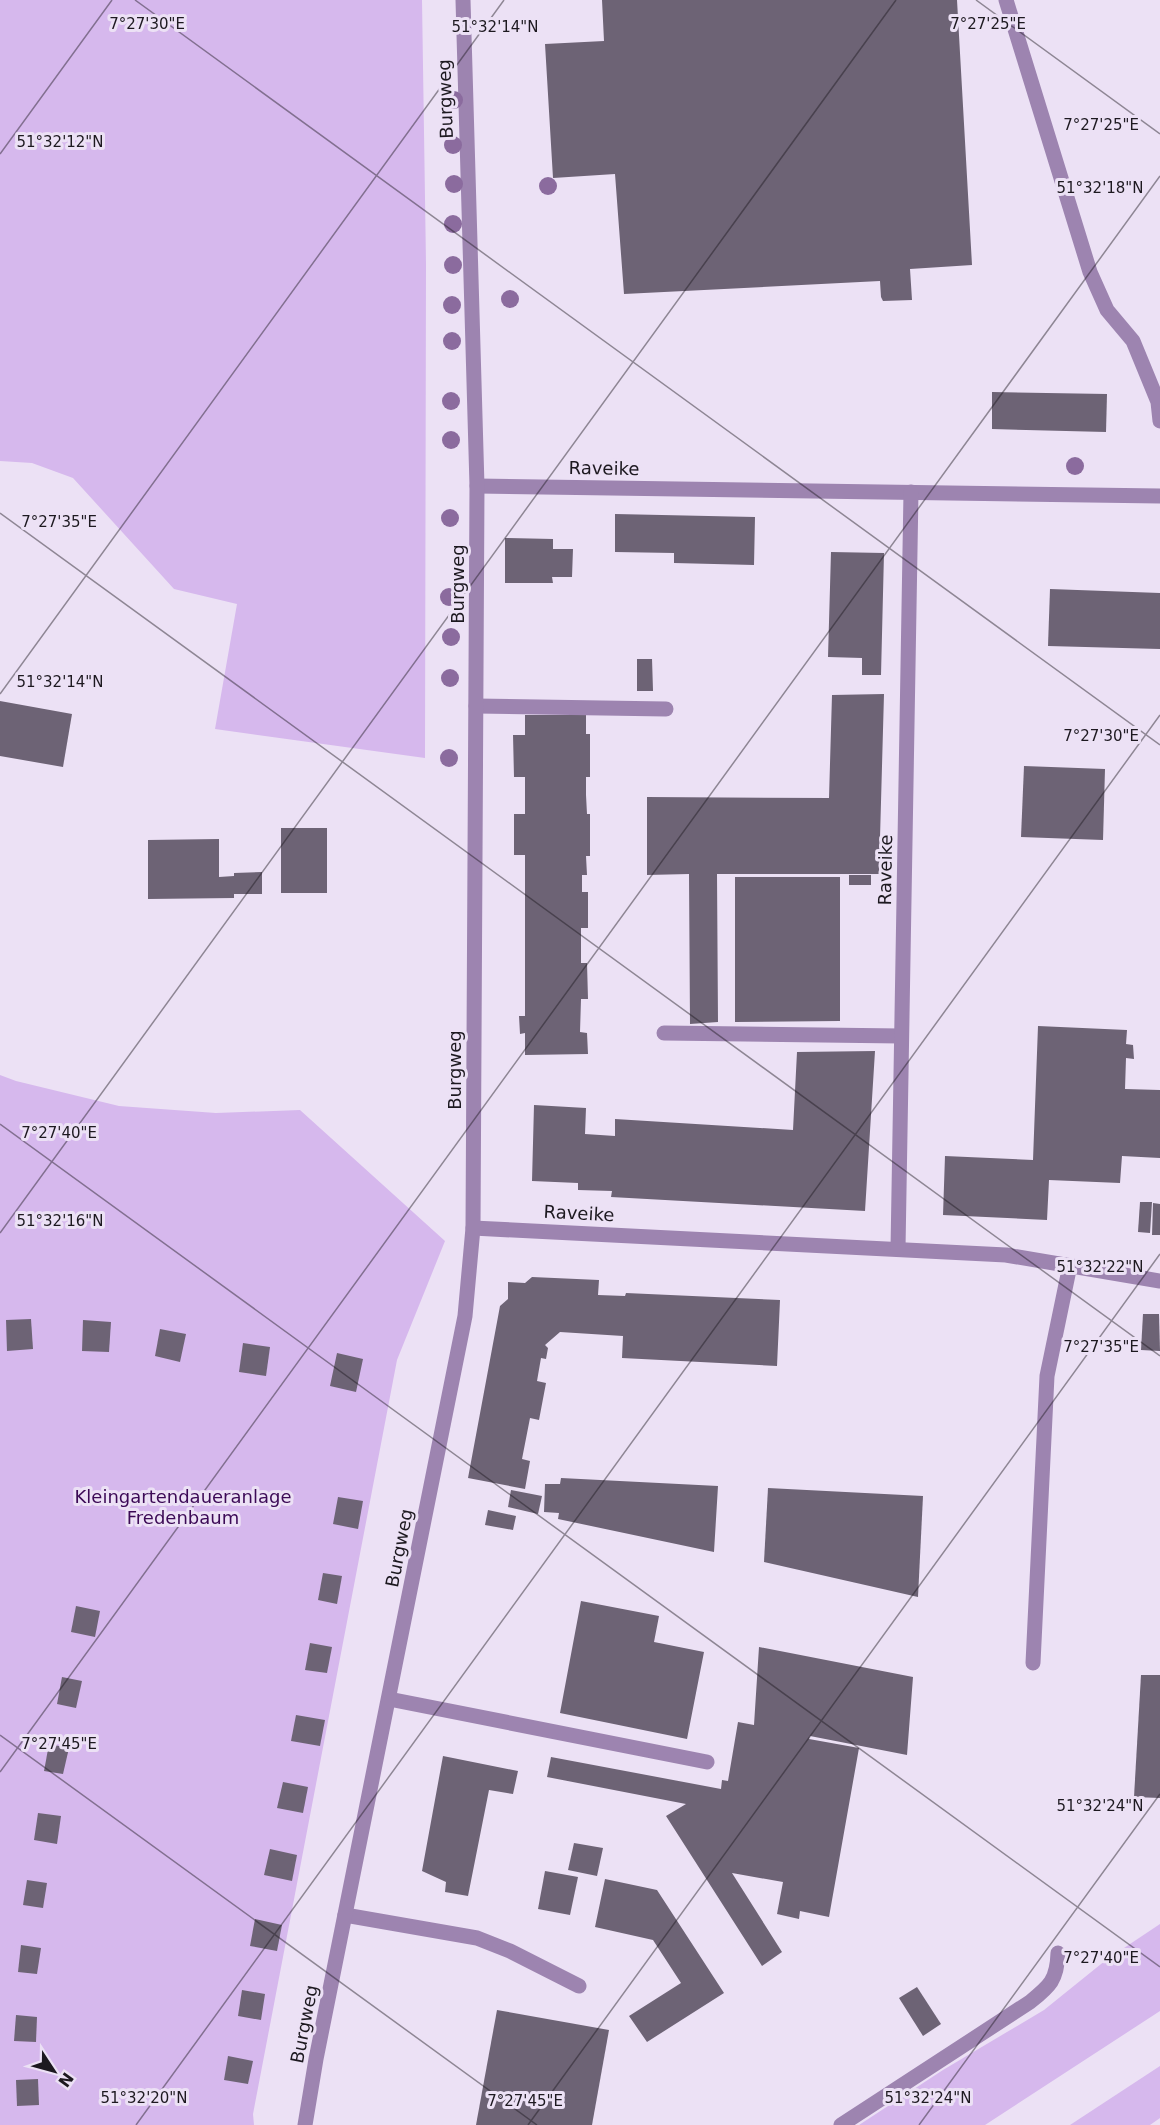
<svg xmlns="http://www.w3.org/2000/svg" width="1160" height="2125" viewBox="0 0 1160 2125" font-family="'DejaVu Sans',sans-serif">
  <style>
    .green { fill: #d6b8ed }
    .building { fill: #6d6375 }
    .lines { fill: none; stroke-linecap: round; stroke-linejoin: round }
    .lane { stroke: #9d84b0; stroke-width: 15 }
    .street { stroke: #9d84b0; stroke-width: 15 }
    .tree { fill: #8b6b9e }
    .ticks { fill: none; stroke: #1d1920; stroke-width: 1.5; stroke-opacity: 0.45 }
    .labels { text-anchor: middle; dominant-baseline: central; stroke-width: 6; stroke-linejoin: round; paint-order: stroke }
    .street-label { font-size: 18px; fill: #1d1920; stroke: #ece1f5 }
    .park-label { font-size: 18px; fill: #3c0a56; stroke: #ece1f5 }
    .ticks-label { font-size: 15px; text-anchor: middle; fill: #1d1920; stroke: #ece1f5; stroke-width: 6; stroke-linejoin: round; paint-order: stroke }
  </style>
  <rect width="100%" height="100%" fill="#ece1f5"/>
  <g class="green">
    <path d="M0,0H422L426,264L425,758L215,729L237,604L174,589L73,478L32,463L0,461Z"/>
    <path d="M0,1075L16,1081L119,1106L216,1113L300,1110L445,1241L397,1360L253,2114L254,2125H0Z"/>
    <path d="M1160,1924V2011L985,2125H859L943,2070L1044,2010L1106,1960Z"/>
    <path d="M1160,2066V2118L1150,2125H1070Z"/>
  </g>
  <g class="building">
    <path d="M602,0H957L972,265L910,269L912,300L883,301L881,297L880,281L624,294L615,174L553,178L545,44L604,41Z"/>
    <path d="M992,392L1107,394L1106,432L992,429Z"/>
    <path d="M615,514L755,517L754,565L674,563V553L615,552Z"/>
    <path d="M505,538L553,539V549H573L572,577H552L553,583H505Z"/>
    <path d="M831,552L884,553L881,675H862V658L828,657Z"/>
    <path d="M1050,589L1160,593V649L1048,646Z"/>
    <path d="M637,659H652L653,691H637Z"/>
    <path d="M884,694L879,874H717L718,1022L690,1024L689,874L647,875V797L829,798L832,695Z"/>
    <path d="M0,701L72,714L63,767L0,756Z"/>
    <path d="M525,715H586V734H590V777H586V795L587,814H590V856H586L587,875H582V892H588V928H581V963H587L588,999H581L580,1032L587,1033L588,1054L525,1055V1033L520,1034L519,1016H525V855H514V814H525V777H514L513,735H525Z"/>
    <path d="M1024,766L1105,769L1103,840L1021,837Z"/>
    <rect x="281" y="828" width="46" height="65"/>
    <path d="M219,839V877L234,876V873L262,872V894H234V898L148,899V840Z"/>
    <rect x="849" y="875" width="22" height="10"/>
    <path d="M735,877H840V1021L735,1022Z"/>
    <path d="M1038,1026L1127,1030L1126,1044L1133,1045L1134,1059L1126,1058L1125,1089L1160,1090V1158L1122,1156L1120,1183L1049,1180L1047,1220L943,1215L945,1156L1033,1160Z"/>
    <path d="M875,1051L865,1211L611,1197L612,1191L578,1190V1183L532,1181L534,1105L586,1108L585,1134L615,1136V1119L793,1130L797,1052Z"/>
    <path d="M1140,1202H1152L1150,1233L1138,1232Z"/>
    <path d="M1153,1203L1160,1204V1235H1152Z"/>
    <path d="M532,1277L599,1280L598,1295L625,1296L626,1293L780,1300L777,1366L622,1358L623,1336L560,1332L545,1345L548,1348L546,1359L541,1358L537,1381L546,1383L539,1420L530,1418L522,1459L530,1461L525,1489L468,1478L500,1306L508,1299V1282L525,1283Z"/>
    <path d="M1143,1314H1159L1160,1351L1141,1350Z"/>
    <path d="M31,1319L33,1349L7,1351L6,1320Z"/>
    <path d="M83,1320L111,1322L109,1352L82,1351Z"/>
    <path d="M160,1329L186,1334L180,1362L155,1356Z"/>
    <path d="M243,1343L270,1347L266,1376L239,1372Z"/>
    <path d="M337,1353L363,1359L356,1392L330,1386Z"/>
    <path d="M561,1478L718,1486L714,1552L558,1519L559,1513L544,1512L545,1484H560Z"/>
    <path d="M768,1488L923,1496L918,1597L764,1562Z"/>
    <path d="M511,1490L542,1496L538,1514L508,1507Z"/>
    <path d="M338,1497L363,1501L358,1529L333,1524Z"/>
    <path d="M488,1510L516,1516L513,1530L485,1525Z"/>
    <path d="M323,1573L342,1576L337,1604L318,1600Z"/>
    <path d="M581,1601L659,1616L654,1642L704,1652L687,1739L560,1713Z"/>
    <path d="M76,1606L100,1611L95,1637L71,1632Z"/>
    <path d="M310,1643L332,1647L327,1673L305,1670Z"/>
    <path d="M759,1647L913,1677L907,1755L810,1736L809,1739L859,1748L829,1917L800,1911L799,1919L777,1914L783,1882L732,1873L782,1952L762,1966L666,1816L686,1804L547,1777L551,1757L721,1789L722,1780L728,1781L738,1722L754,1725Z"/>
    <path d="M1141,1675H1160V1798L1134,1797Z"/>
    <path d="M62,1677L82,1681L76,1708L57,1704Z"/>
    <path d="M296,1715L325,1720L320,1746L291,1741Z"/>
    <path d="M49,1744L69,1748L63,1774L44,1771Z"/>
    <path d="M443,1756L518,1771L513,1794L489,1790L468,1896L445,1892L446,1882L422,1871Z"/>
    <path d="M283,1782L308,1787L303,1813L277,1808Z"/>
    <path d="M38,1813L61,1816L57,1844L34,1840Z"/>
    <path d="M574,1843L603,1848L597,1876L568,1870Z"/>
    <path d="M270,1849L297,1855L292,1881L264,1875Z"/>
    <path d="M545,1871L578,1877L570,1915L538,1909Z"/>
    <path d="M605,1879L657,1890L724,1993L647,2042L629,2016L681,1983L653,1940L595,1927Z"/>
    <path d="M27,1880L47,1883L43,1908L23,1905Z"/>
    <path d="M255,1919L282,1925L277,1951L250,1946Z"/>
    <path d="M21,1945L41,1948L37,1974L18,1972Z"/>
    <path d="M917,1987L941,2024L923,2036L899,1998Z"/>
    <path d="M242,1990L265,1994L261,2020L238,2016Z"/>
    <path d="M497,2010L609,2030L592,2125H476Z"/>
    <path d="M16,2015L37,2017L36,2042L14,2041Z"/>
    <path d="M228,2056L253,2061L248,2084L224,2080Z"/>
    <path d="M38,2079L39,2105L17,2106L16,2080Z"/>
  </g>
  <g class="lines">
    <g class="lane">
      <path d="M1006,0L1090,272L1107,310L1133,341L1158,402L1160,421"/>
      <path d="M476,706L666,709"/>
      <path d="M664,1033L901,1036"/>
      <path d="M1033,1663L1047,1376L1070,1265"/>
      <path d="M389,1699L707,1762"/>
      <path d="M345,1915L477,1938L510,1951L579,1986"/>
      <path d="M841,2125L1030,2002C1050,1986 1057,1980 1058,1953"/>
    </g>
    <g class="street">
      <path d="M477,486L1160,496"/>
      <path d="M473,1228L1006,1255L1160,1281"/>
      <path d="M898,1249L911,492"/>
      <path d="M305,2125L316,2059L465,1316L473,1228L477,486L463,0"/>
    </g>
  </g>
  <g class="tree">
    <circle cx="454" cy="100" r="9"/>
    <circle cx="453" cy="145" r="9"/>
    <circle cx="454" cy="184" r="9"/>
    <circle cx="548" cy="186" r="9"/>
    <circle cx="453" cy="224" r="9"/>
    <circle cx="453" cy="265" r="9"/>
    <circle cx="510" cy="299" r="9"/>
    <circle cx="452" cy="305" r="9"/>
    <circle cx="452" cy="341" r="9"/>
    <circle cx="451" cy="401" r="9"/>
    <circle cx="451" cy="440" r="9"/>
    <circle cx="1075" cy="466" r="9"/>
    <circle cx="450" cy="518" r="9"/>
    <circle cx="449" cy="597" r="9"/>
    <circle cx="451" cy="637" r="9"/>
    <circle cx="450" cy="678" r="9"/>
    <circle cx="449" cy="758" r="9"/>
  </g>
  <path class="ticks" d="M135,0L1160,745M976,0L1160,134M0,154L112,0M0,513L1160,1356M0,694L504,0M0,1124L1160,1967M0,1233L896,0M0,1735L537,2125M0,1772L1160,176M136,2125L1160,715M528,2125L1160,1254M919,2125L1160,1794"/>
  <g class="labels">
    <g class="street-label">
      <text transform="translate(445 99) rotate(-92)">Burgweg</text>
      <text transform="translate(604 468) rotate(1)">Raveike</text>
      <text transform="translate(457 584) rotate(-90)">Burgweg</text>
      <text transform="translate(885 870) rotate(-89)">Raveike</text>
      <text transform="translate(454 1070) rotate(-90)">Burgweg</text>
      <text transform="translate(579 1213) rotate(3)">Raveike</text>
      <text transform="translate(399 1548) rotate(-79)">Burgweg</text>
      <text transform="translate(304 2024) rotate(-79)">Burgweg</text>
    </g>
    <g class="park-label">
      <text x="183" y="1496">Kleingartendaueranlage<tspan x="183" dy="21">Fredenbaum</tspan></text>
    </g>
  </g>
  <g class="ticks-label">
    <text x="147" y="29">7°27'30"E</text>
    <text x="988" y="29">7°27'25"E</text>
    <text x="495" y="32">51°32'14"N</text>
    <text x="1101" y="130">7°27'25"E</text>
    <text x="60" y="147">51°32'12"N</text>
    <text x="1100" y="193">51°32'18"N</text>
    <text x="59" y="527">7°27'35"E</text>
    <text x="60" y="687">51°32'14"N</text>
    <text x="1101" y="741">7°27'30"E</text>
    <text x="59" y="1138">7°27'40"E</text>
    <text x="60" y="1226">51°32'16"N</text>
    <text x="1100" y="1272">51°32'22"N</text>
    <text x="1101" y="1352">7°27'35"E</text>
    <text x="59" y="1749">7°27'45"E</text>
    <text x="1100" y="1811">51°32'24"N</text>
    <text x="1101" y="1963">7°27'40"E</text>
    <text x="144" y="2103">51°32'20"N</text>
    <text x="928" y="2103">51°32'24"N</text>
    <text x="525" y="2106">7°27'45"E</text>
  </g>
  <g transform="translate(54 2071) rotate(126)" stroke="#ece1f5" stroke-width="4.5" paint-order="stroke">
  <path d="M0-4.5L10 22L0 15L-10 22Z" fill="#1d1920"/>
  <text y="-9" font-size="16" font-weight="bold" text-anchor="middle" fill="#1d1920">N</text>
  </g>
</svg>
